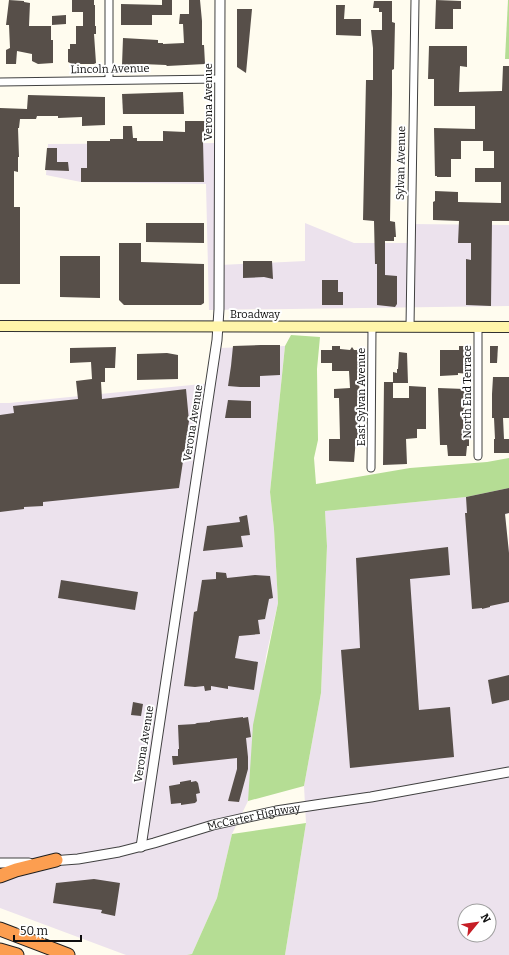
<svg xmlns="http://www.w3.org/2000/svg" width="509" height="955" viewBox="0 0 509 955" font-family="Bitter,serif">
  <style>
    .industrial { fill: #ece2ed; fill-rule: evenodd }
    .forest { fill: #b5dd94 }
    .building { fill: #574f49 }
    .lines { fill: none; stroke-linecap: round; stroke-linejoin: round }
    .minor-casing { stroke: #414141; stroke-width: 9 }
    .tertiary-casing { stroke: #414141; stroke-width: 11 }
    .secondary-casing { stroke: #303030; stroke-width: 12 }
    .motorway-casing { stroke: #1f1f1f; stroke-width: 15 }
    .minor { stroke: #fff; stroke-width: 7 }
    .tertiary { stroke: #fff; stroke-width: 9 }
    .secondary { stroke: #fff5aa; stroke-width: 10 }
    .motorway { stroke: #fc9e50; stroke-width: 13 }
    .labels { text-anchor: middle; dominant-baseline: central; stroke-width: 4; stroke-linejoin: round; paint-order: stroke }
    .street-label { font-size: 11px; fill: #0e0e0e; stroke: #fff }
  </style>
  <rect width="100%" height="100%" fill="#fffcef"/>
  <g class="industrial">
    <path d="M222,143L220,265L305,261V223L354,243H410V224L509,225V306L209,310L206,184L81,182L46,175L48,144Z"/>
    <path d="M285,346L270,492L274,529L278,603L266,656L248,801L232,834L217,898L192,954L187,955H126L0,908V403H9L212,383L218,348Z"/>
    <path d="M509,488V513L505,515L509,553V955H285L306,823L304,786L321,693L327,546L325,511L466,497ZM465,911H489V935H465Z"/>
  </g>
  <g class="forest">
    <path d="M508,0H509V59H505Z"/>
    <path d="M291,335L320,337L317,369L318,440L314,458L316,484L410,468L487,462L509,458V488L466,497L325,511L327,546L321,693L304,786L248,801L253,725L278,603L274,529L270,492L285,346Z"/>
    <path d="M306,823L285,955H187L192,954L217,898L232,834Z"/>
  </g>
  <g class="building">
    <path d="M9,0L24,1V2L30,3L29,26H51V40H53V63L38,64L32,61V54L17,51L16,64H6V50L10,48L9,25H6Z"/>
    <path d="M72,0H94V5H95V26H96V34H94L96,63L94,64H72L68,62V49H70V44H76V26H83V12H72Z"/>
    <path d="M162,0H172V15H152V25H121V4L162,5Z"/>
    <path d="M189,0H200L202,21V45H204L205,64L167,66L166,65L142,64L122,65L123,38L158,40V43H163V44L184,43L183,24H179L180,14H189Z"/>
    <path d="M436,0L461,1V9H453V29H435Z"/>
    <path d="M374,1H392V22L395,23L394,69L392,70V94L390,221L395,222L396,237H394V241H385V275L397,276V304L395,307L377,305V264H375L374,221L363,220L366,80H373V48L371,30H382V12H379V8H373Z"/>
    <path d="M336,5H345L344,19H361V36L336,35Z"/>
    <path d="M237,9H252L246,73L237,67Z"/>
    <path d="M66,15V24L52,25V16Z"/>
    <path d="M429,46H467V67L460,66L459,92L502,91L503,66H509V221H492L491,306L466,305V259L471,260V243H458L459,221L433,220V202L435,201V191L458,192V202L501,203V182H475V168H494V151H483V141H461V159H451V177H437V176H435L434,128L475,129V106H434V79H428Z"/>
    <path d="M183,92L184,114H123L122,94Z"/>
    <path d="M28,95L105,97V125L82,126V117L58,118V116H37L36,119H20L19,128H18L19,157H18V172L14,171V207H20V284H0V108L27,109Z"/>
    <path d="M185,121H205L203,141L204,182H81V168H87V141H110V139H123V126H132L133,138H137V141H163V131L185,132Z"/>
    <path d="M47,148H57V162H68L69,171L45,170Z"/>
    <path d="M146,223H204V243L146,242Z"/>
    <path d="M119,243H141V262L204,264V303L201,305H124L119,300Z"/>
    <path d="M60,256H100V298L60,297Z"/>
    <path d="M243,261H272L273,279L264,277L243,278Z"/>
    <path d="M322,280H338V292H343V305H322Z"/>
    <path d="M261,345H280V375L260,376V387H240L228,386L231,366L233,346Z"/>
    <path d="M332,346H340V349L350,350L352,347L354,350H361L362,367L361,377H359L361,435L360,438H356L354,462L329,461V439H340L339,398H334V389L350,388L349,371H332V363H321V350H332Z"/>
    <path d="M459,346H469L470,374L458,373V375L440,376V350H459Z"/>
    <path d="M490,346H498L497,363H490Z"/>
    <path d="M116,347L115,368H105V382H101L102,399L186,389L189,421L179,488L43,502V506L24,507V509L0,512V415L14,413L13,406L78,399L76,381L92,379L91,362L70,363V348Z"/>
    <path d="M399,352L407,353L408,383H393V372L397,373V369H398Z"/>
    <path d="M167,353L178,355V379L137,380V354Z"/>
    <path d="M493,377H509V418H503L504,439H509V453H494V439H495L494,418H492V394Z"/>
    <path d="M384,382H393V398H409V386L426,387V429H417V438L406,439L407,464L383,465Z"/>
    <path d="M438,388L465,389L464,419H468L469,435V446H467L466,456H448L447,445H440Z"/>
    <path d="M228,400L251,401V418H225Z"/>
    <path d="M509,488V513L505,514L509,553V602L490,606V607L482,609V608L472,609L465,513H467L466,497Z"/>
    <path d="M247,515L250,535L241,536L243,547L203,551L207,526L240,522L239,517Z"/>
    <path d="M448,547L450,575L410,579L419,710L450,707L454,757L350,768L341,650L360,648L356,558Z"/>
    <path d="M216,572L226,573L227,578L255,575L270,576L273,598L269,599L265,619L258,620L260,634L239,636L235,658L258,662L254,690L228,686V689L211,686V690L205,691L204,686L195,687L184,686L194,612L197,611L202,580L216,579Z"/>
    <path d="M61,580L138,592L135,610L58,598Z"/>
    <path d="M509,675V700L492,704L488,680Z"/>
    <path d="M133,702L143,704L141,716L131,715Z"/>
    <path d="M243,717V718L248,717L251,737L246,738L248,757V769L239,802L228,801L237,769V758L173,765L172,756H178V749H179L178,725L195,724L197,723L210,722V721Z"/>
    <path d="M191,780V782L196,781L198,783L200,793L196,794L197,801L195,803L181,805V803L171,804L169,786L180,784V782Z"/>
    <path d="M94,879L120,883L115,916L101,913L102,910L53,903L56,883Z"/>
  </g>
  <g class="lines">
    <g class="minor-casing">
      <g id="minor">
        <path d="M109,0V80"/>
        <path d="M0,82L220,79"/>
        <path d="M410,327L415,0"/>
        <path d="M478,327V456"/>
        <path d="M371,468L372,327"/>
      </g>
    </g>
    <g class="tertiary-casing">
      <g id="tertiary">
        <path d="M141,847L217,340L219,309L220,0"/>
        <path id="s1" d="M51,861L78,859L119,852L154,843L213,825L276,811L322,804L371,797L509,772"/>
        <path d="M0,863H29"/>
      </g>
    </g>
    <g class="secondary-casing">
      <path id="secondary" d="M0,326L509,327"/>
    </g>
    <g class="motorway-casing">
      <g id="motorway">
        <path d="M0,876L16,870L56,860"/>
        <path d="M0,929L68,955"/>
        <path d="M0,950L17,955"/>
      </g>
    </g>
    <use href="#minor" class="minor"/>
    <use href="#tertiary" class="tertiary"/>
    <use href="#secondary" class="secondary"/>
    <use href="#motorway" class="motorway"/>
  </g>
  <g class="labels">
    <g class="street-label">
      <text transform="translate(110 69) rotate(-1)">Lincoln Avenue</text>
      <text transform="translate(208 102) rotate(-90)">Verona Avenue</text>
      <text transform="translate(401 163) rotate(-89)">Sylvan Avenue</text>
      <text x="255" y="314">Broadway</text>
      <text transform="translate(467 392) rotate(-90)">North End Terrace</text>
      <text transform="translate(361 397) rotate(-90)">East Sylvan Avenue</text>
      <text transform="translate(193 423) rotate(-81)">Verona Avenue</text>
      <text transform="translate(144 744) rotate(-81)">Verona Avenue</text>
      <text stroke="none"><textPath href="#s1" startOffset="208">McCarter Highway</textPath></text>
    </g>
  </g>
  <g transform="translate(477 923) rotate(61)"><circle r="19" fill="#ffffff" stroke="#9f9f9f"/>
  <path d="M0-3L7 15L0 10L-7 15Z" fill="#c61e26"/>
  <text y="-6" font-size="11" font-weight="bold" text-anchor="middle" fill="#0e0e0e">N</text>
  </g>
  <path d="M14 935v6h67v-6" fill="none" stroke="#0e0e0e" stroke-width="2"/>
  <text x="20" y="935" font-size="12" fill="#0e0e0e" stroke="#ffffff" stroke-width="3" paint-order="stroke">50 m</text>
</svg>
